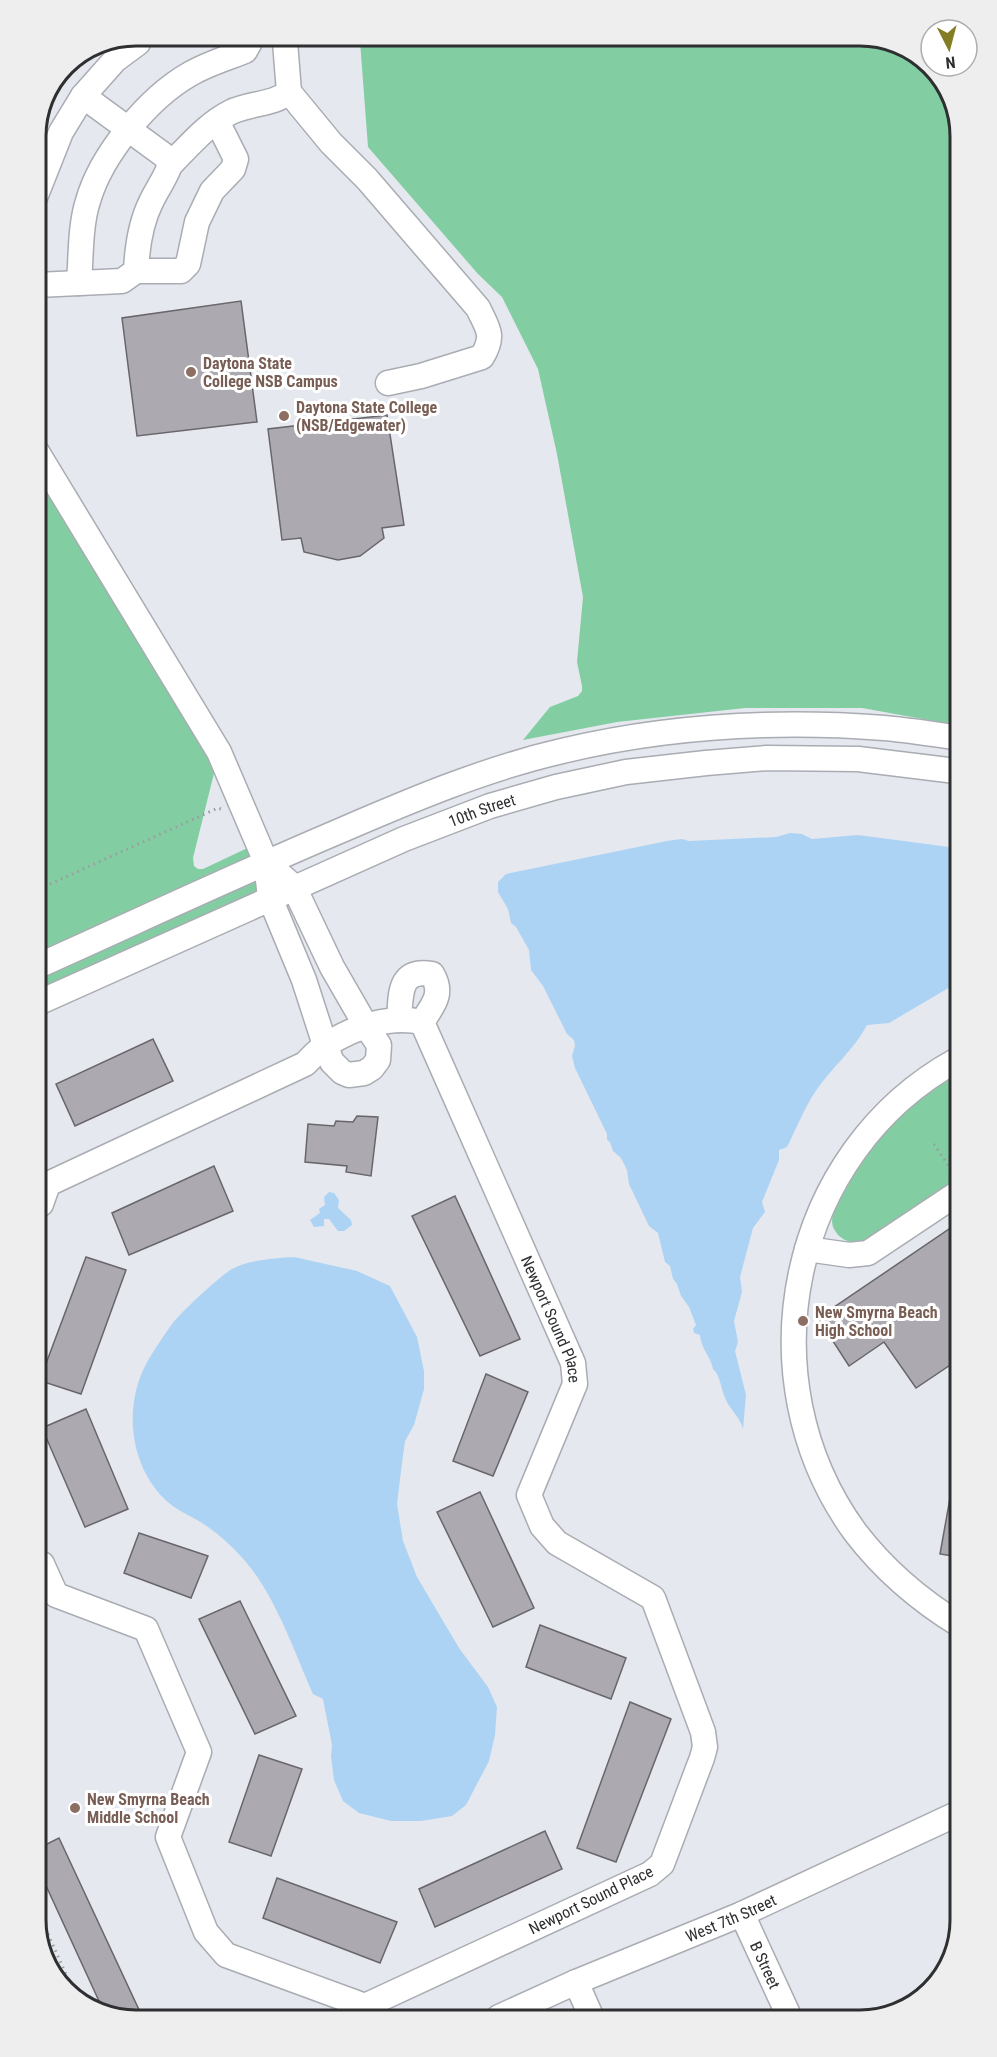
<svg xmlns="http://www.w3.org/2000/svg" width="997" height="2057" viewBox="0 0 997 2057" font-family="'Roboto Condensed',sans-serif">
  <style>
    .green { fill: #82cea2 }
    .water { fill: #add3f4 }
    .building { fill: #acaab0; stroke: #68666b; stroke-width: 1.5 }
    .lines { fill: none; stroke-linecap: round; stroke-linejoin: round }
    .minor-casing { stroke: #a9acb2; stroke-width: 27 }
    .path { stroke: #9a9ca0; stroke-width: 3; stroke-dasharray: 1.5 4.5; stroke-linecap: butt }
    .minor { stroke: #fff; stroke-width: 24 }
    .education-dot { fill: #8d6e63; stroke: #fff; stroke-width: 2 }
    .labels { text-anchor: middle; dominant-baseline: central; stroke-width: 6; stroke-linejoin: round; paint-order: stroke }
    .education-label { font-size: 16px; font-weight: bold; fill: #785e54; stroke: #fff; text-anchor: start }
    .street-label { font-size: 16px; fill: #2e2f31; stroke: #fff }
    .rim { fill: none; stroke: #2e2f31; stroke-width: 3 }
  </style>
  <rect width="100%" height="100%" fill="#e5e8ee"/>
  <g class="green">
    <path d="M867,36L921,57L953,99L956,725L862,708H745L617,722L523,740L550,707L578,696L582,691V686L577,662L583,597L557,454L538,369L502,297L478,274L368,147L360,41Z"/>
    <path d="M38,467L216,765L193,858L194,866L198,869H203L256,844L257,856L40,954Z"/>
    <path d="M259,876L261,891L40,992V976Z"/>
    <path d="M957,1074L958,1179L866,1242C853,1244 841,1242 834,1229C821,1202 889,1126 909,1108C923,1095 941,1085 957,1074Z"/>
  </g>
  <g class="water">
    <path d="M790,833L802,834L812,839L858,835L957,848V983L889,1023L867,1025C854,1050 831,1068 815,1092C804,1109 796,1129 787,1147L779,1150V1160L762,1202L765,1212L753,1228L740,1277L742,1292L734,1321L738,1342L735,1351L746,1395L743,1429C740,1417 731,1411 726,1400C721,1391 721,1376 713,1369C710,1355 701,1349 700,1335L694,1333L693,1329L696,1325L689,1307L681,1296L677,1284L673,1279L670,1266L665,1262L658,1233L649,1226L629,1184L627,1170L621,1158L613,1151L610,1142L607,1140V1134L575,1068L572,1056L575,1046L574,1040L567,1034L543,986L531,970L529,950L516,927L511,923L508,909L498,892V882L506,874L667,841L682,839L689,841L776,837Z"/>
    <path d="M329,1192L334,1193L339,1200L338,1208L351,1220L352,1225L344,1231H338L329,1219H324V1226L314,1227L310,1220L320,1213L319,1209L325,1205L324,1197Z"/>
    <path d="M294,1257L357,1271L390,1286L417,1337L424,1371V1389L414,1425L405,1441L402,1463L397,1504L403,1541L417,1577L459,1648L488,1687L497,1707L495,1735L489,1761L466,1805L452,1816L421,1821H391L359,1813L343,1801L334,1780L331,1756L332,1745L323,1699L313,1694C294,1651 275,1595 245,1561C235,1549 221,1536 208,1527C196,1518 181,1513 169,1503C133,1472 124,1418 141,1375C149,1356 161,1340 172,1324C179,1314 221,1275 232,1269C248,1260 276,1258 294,1257Z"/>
  </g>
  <g class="building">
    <path d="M241,301L257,422L137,436L122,318Z"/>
    <path d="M387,415L404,525L382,528L384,538L360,556L338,560L304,552L301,538L282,540L268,429Z"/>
    <path d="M153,1039L173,1081L75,1126L56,1084Z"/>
    <path d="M357,1116L378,1117L371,1176L346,1172L347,1166L305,1162L308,1124L334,1126L336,1121L353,1122Z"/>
    <path d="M214,1166L233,1211L129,1255L112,1213Z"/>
    <path d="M455,1196L520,1339L480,1356L412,1216Z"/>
    <path d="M958,1223L959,1359L916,1388L884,1342L849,1366L818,1318Z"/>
    <path d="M86,1257L126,1270L81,1394L41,1381V1377Z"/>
    <path d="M486,1374L528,1392L493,1476L453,1461Z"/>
    <path d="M86,1409L128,1509L85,1527L42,1428Z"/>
    <path d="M952,1487H959V1557L940,1554Z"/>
    <path d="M480,1492L534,1608L493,1627L437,1512Z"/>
    <path d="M139,1533L208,1556L191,1598L124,1573Z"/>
    <path d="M240,1601L296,1716L255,1734L199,1619Z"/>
    <path d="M540,1625L626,1658L611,1699L526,1667Z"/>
    <path d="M630,1702L671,1719L616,1862L577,1848Z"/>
    <path d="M259,1755L302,1769L271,1856L229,1842Z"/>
    <path d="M545,1831L562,1869L435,1927L419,1889Z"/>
    <path d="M59,1838L140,2012L125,2019L104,2012L43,1879V1846Z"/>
    <path d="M277,1878L397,1922L380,1963L263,1918Z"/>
  </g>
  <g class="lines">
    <g class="minor-casing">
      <g id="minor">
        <path d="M289,92L331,143L367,179L478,308C488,329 495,335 482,357L421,376L388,383"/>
        <path d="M83,96L115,60L138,43"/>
        <path d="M170,165C189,146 207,124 231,112C250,103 273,105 289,92L285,42"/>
        <path d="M36,195L61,132L83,96L165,156L170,165C165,179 157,189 151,202C141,222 137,249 136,271L122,281L37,285"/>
        <path d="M136,271H181L188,264L197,222L212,191L233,169L236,159L217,121"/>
        <path d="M79,283C81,258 80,225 88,201C101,155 148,98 190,74C207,64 227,58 245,51L250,42"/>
        <path d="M37,452L219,752L266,862L270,898L304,980L325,1045L332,1062L342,1072L349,1075L364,1073L372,1068L378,1060L379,1045L366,1026L332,967L294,887L266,862"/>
        <path d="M40,965C138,921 236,875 335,833C409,801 484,769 562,751C667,726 777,720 884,728C908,730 932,734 956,737"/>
        <path id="s1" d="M40,1002L404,839L490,806L556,787L626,772L706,763L767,758L858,759L956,771"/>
        <path d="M399,1020C401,995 398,968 432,974C444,994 433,1005 422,1022"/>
        <path d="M957,1060C789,1152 743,1378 855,1532C884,1570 919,1600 960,1625"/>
        <path id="s2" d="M41,1204L48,1184L305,1064C311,1058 318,1050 326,1045C354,1027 389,1015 422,1022L573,1363L575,1384L529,1495L542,1526L557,1543L653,1598L703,1732L705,1747L702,1758L662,1864L650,1874L365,2006L226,1955L206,1932L168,1837L199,1752L146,1629L56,1595L42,1564"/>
        <path d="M807,1249L849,1255L868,1253L958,1193"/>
        <path id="s3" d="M742,1914L788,2014"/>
        <path d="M576,1982L591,2016"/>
        <path id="s4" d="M499,2017L576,1982L742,1914L961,1812"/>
      </g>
    </g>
    <g class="path">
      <path d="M39,889L218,808L221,809"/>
      <path d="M934,1144L954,1174"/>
      <path d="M43,1923L78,2001"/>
    </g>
    <use href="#minor" class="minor"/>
  </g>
  <g class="education-dot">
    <circle cx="191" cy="372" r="6"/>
    <circle cx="284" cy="416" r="6"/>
    <circle cx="803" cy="1321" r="6"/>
    <circle cx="75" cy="1808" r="6"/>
  </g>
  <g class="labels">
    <g class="education-label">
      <text x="203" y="363">Daytona State<tspan x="203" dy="18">College NSB Campus</tspan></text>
      <text x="296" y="407">Daytona State College<tspan x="296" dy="18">(NSB/Edgewater)</tspan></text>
      <text x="815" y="1312">New Smyrna Beach<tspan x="815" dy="18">High School</tspan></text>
      <text x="87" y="1799">New Smyrna Beach<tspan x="87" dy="18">Middle School</tspan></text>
    </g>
    <g class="street-label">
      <text stroke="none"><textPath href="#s1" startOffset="482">10th Street</textPath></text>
      <text stroke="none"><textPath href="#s2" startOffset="759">Newport Sound Place</textPath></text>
      <text transform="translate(591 1900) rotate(-26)">Newport Sound Place</text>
      <text stroke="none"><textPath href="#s4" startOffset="252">West 7th Street</textPath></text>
      <text stroke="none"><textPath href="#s3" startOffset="56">B Street</textPath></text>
    </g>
  </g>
  <path d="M0 0H997V2057H0ZM136 46H860A90 90 0 0 1 950 136V1920A90 90 0 0 1 860 2010H136A90 90 0 0 1 46 1920V136A90 90 0 0 1 136 46Z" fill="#eeeeef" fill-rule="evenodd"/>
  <path class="rim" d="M136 46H860A90 90 0 0 1 950 136V1920A90 90 0 0 1 860 2010H136A90 90 0 0 1 46 1920V136A90 90 0 0 1 136 46Z"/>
  <g transform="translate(949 48) rotate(174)"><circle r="28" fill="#ffffff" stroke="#abacad" stroke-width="1.5"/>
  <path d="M0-4.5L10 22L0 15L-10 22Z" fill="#847d23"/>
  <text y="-9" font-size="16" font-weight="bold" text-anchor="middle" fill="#2e2f31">N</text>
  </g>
</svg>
